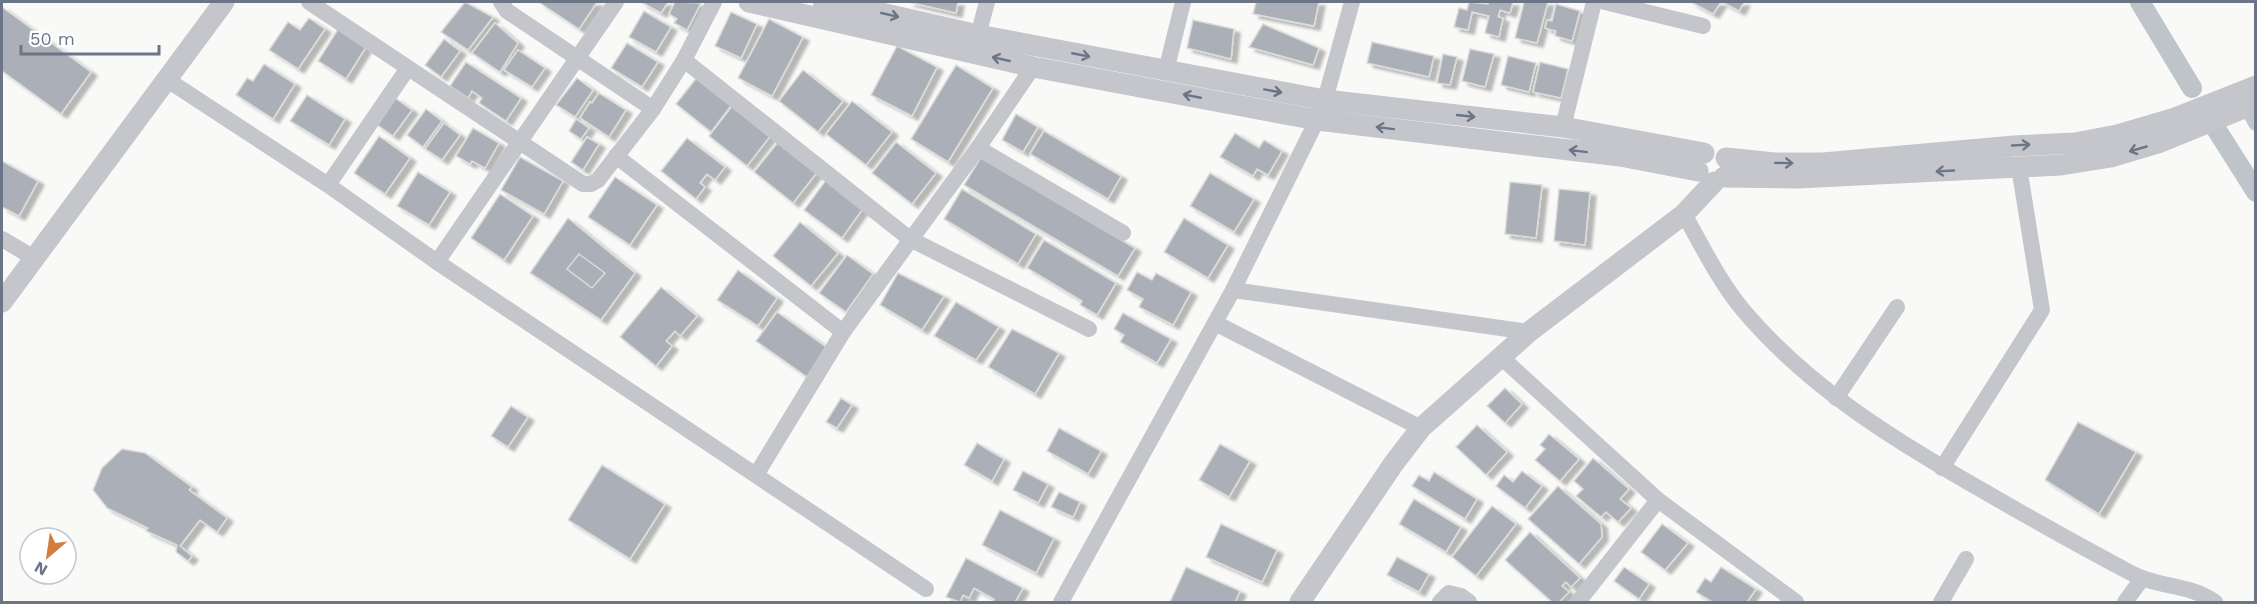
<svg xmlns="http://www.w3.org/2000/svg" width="2257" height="604" viewBox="0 0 2257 604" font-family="'Work Sans',sans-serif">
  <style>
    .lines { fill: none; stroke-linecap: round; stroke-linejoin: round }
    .canal { stroke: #bec4ca; stroke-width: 20 }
    .building { fill: #abb0b8; stroke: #dbdcda; stroke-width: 1.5; filter: url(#shadow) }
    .minor { stroke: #c4c6cb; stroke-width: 16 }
    .tertiary { stroke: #c4c6cb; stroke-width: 21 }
    .oneway { stroke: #6c7586 }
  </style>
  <defs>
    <filter id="shadow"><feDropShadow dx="6" dy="4" stdDeviation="1.5" flood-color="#0004"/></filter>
  </defs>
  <rect width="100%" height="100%" fill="#f9faf8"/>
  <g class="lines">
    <g class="canal">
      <path d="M2140,2L2192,88"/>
      <path d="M2213,124L2256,192"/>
    </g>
  </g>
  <g class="building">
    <path d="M465,2L493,17L468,50L441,32Z"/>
    <path d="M541,2H597L579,29L540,3Z"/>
    <path d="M641,2H668L661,13Z"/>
    <path d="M675,2L701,3L687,30L674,23L677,19L669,14Z"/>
    <path d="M908,2H958L956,13Z"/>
    <path d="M1256,2H1319L1314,26L1253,14Z"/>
    <path d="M1467,2L1488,4L1489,2H1513L1510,13L1500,10L1498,17L1503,18L1499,37L1485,33L1489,16L1472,12L1468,30L1454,27L1459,8L1467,10L1469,2Z"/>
    <path d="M1524,2H1548L1537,43L1515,38Z"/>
    <path d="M1691,2H1721L1713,14Z"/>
    <path d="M1722,2H1744L1739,11Z"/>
    <path d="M1556,4L1580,11L1572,41L1555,36L1556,31L1545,28L1547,20L1552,21Z"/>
    <path d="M2,7L91,72L61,114L2,71Z"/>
    <path d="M644,11L671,27L656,52L629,37Z"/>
    <path d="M731,12L757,24L741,58L715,46Z"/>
    <path d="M309,18L325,29L298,69L269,50L288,22L300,30Z"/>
    <path d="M769,19L803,37L772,96L738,78Z"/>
    <path d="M1193,20L1234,29L1231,59L1187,48Z"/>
    <path d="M495,23L518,43L500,72L472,53Z"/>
    <path d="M1263,24L1319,48L1313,65L1249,47Z"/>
    <path d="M338,29L366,47L346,79L318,61Z"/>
    <path d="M444,39L460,51L441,77L425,65Z"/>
    <path d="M1372,42L1434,56L1429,77L1367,63Z"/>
    <path d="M627,43L658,62L642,87L611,68Z"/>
    <path d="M897,46L937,67L912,116L871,95Z"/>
    <path d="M1470,49L1494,54L1485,87L1462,81Z"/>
    <path d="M518,50L545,68L532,87L504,70Z"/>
    <path d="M1443,54L1457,57L1450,85L1437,83Z"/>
    <path d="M1508,56L1536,63L1529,92L1501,85Z"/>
    <path d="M466,62L521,98L506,121L479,103L482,98L472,91L468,98L450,86Z"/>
    <path d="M1540,62L1568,69L1561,98L1533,92Z"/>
    <path d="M264,64L295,84L273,119L236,95L247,78L253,81Z"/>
    <path d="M956,65L993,88L948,162L911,139Z"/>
    <path d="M803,70L843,101L818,132L779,101Z"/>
    <path d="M698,76L733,103L711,132L676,104Z"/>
    <path d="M577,78L593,90L575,117L556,105Z"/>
    <path d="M599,93L626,110L609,137L580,118L590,102L592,103Z"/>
    <path d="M307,95L345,119L329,145L290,121Z"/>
    <path d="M395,98L412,110L393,136L376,124Z"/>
    <path d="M852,101L892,132L866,165L826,134Z"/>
    <path d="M733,105L771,135L747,166L709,136Z"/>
    <path d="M426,109L442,121L423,147L407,135Z"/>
    <path d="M1016,114L1038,127L1023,152L1002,140Z"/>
    <path d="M576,119L589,128L581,139L569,131Z"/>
    <path d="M444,123L460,135L442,160L425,149Z"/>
    <path d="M473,128L499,143L485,168L472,161L470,164L456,156Z"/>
    <path d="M1044,131L1121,176L1108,199L1030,154Z"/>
    <path d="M1235,133L1259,148L1264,140L1282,151L1268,175L1257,169L1253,176L1220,157Z"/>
    <path d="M379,136L410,158L385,194L354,173Z"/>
    <path d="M587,137L599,144L583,170L571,162Z"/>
    <path d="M687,138L725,167L715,180L707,174L700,183L705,187L696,199L661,171Z"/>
    <path d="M779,141L818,171L793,203L754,172Z"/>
    <path d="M896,142L936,173L912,204L872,173Z"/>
    <path d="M520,157L563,181L544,214L501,190Z"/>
    <path d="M981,157L1135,248L1118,276L964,185Z"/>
    <path d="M2,161L38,181L19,216L2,207Z"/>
    <path d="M418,172L450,192L429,225L397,206Z"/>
    <path d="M1210,173L1254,199L1234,232L1190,206Z"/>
    <path d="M615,177L657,205L630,245L588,217Z"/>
    <path d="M826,180L864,207L842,238L804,210Z"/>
    <path d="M1510,182L1542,185L1536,238L1505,234Z"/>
    <path d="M962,189L1036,234L1018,264L944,219Z"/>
    <path d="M1559,189L1590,192L1585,245L1554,241Z"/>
    <path d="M500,194L533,216L504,260L471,238Z"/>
    <path d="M568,218L635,273L601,320L530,273Z"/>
    <path d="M1184,218L1228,245L1208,278L1164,252Z"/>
    <path d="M800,222L838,253L811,286L773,256Z"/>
    <path d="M1044,240L1116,283L1097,315L1080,305L1082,301L1027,268Z"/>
    <path d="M579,254L605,273L592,288L567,269Z"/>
    <path d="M847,255L873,274L846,312L819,293Z"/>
    <path d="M738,270L777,298L758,326L717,300Z"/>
    <path d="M1137,272L1152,280L1156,273L1191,292L1173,325L1139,307L1143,299L1127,290Z"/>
    <path d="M898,273L944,296L922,330L880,305Z"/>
    <path d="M661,287L697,316L680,336L675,331L666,341L672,346L656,366L620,337Z"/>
    <path d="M956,302L999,327L976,360L934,336Z"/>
    <path d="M777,312L826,347L807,377L756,341Z"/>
    <path d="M1123,313L1171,339L1157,363L1120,342L1124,335L1114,329Z"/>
    <path d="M1012,329L1059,353L1035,394L988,367Z"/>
    <path d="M1505,388L1522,404L1505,423L1487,406Z"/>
    <path d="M841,398L852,405L837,428L826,422Z"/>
    <path d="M511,406L528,417L508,447L491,436Z"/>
    <path d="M2078,422L2136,452L2099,514L2045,480Z"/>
    <path d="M1477,425L1507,452L1486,475L1456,447Z"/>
    <path d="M1059,428L1101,451L1088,474L1047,451Z"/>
    <path d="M1549,434L1579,459L1560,481L1535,460L1545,449L1540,445Z"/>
    <path d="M977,443L1004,459L992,481L964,465Z"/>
    <path d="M1220,444L1250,461L1229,497L1199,480Z"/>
    <path d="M122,449L145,453L192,487L189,490L227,518L217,532L200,520L180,546L192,556L188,561L176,552L177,545L146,531L148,528L107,508L93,490L102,468Z"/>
    <path d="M1593,458L1629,489L1620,499L1631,508L1618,522L1606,512L1601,517L1576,496L1583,489L1574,481Z"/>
    <path d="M602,465L665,504L630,559L568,520Z"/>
    <path d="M1023,471L1048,484L1038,503L1013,490Z"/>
    <path d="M1522,471L1542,486L1525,508L1496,486L1504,475L1513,482Z"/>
    <path d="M1434,472L1477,499L1465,519L1412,486L1419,475L1429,481Z"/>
    <path d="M1558,486L1601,524L1602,537L1579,564L1528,519Z"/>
    <path d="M1059,492L1080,502L1073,517L1051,507Z"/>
    <path d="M1414,499L1461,527L1446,552L1399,524Z"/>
    <path d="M1492,506L1516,524L1476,576L1452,557Z"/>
    <path d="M1000,510L1054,538L1036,573L982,545Z"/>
    <path d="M1221,524L1277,550L1262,582L1206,557Z"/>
    <path d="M1662,524L1688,543L1665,570L1641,552Z"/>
    <path d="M1530,532L1580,578L1571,587L1566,582L1562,586L1569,592L1559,602H1552L1505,560Z"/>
    <path d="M1397,557L1429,574L1419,592L1387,575Z"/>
    <path d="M966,558L1023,588L1015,602H992L994,599L974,588L969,598L963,595L960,602L946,597Z"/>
    <path d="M1186,567L1240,591L1235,602H1170Z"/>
    <path d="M1624,567L1649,584L1639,599L1614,581Z"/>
    <path d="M1721,567L1756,589L1747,602H1712L1696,592L1705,578L1711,582Z"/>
  </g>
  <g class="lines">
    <g class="minor">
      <path d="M309,2L583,184H591L598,180L653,109L684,60L714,2"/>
      <path d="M501,2L507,11L653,109"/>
      <path d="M1605,2L1703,26"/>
      <path d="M818,17L822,2"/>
      <path d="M975,47L987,2"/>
      <path d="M684,60L910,239L1089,329"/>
      <path d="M1166,71L1183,2"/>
      <path d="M166,79L328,185L437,262L926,589"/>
      <path d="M2242,97L2256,123"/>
      <path d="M1563,127L1594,2"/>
      <path d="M978,148L1123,233"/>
      <path d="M616,156L843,332"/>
      <path d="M328,185L408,68"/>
      <path d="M1684,214C1702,246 1719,281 1743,310C1808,387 1894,440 1980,489C2030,518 2080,546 2131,573C2158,588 2187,583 2215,602"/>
      <path d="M2,239L34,258"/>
      <path d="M437,262L616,2"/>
      <path d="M1233,290L1529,332"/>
      <path d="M1215,323L1421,428"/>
      <path d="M1501,357L1658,500L1796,602"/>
      <path d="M1836,398L1897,307"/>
      <path d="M1942,468L2042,310L2019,167"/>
      <path d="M756,475L843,332L978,148L1033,67"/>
      <path d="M1061,602L1233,290L1317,120L1325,100L1352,2"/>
      <path d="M1440,602L1449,593L1461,596L1469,602"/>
      <path d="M1578,602L1658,500"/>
      <path d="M1941,602L1966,559"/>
      <path d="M2125,602L2142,579"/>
    </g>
    <g class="tertiary">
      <path d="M749,2L1033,67L1317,120L1620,156L1698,171"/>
      <path d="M833,2L978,35L1325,100L1563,127L1704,153"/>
      <path d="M1726,158L1775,163H1823L2014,146L2075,143L2117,135L2175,118L2256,86"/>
      <path d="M1724,177L1798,178L2061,165L2111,157L2158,143L2256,103"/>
      <path d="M2,302L224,2"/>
      <path d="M1300,602L1394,463L1421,428L1529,332L1684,214L1714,182"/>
    </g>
  </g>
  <defs><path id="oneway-shaft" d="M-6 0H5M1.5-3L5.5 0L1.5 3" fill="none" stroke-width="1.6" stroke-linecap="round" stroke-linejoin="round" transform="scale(1.5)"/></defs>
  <g class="oneway">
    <use href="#oneway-shaft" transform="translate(890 15) rotate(13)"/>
    <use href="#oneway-shaft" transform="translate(1081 55) rotate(11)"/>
    <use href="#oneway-shaft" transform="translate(1001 59) rotate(-167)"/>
    <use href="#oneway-shaft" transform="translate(1273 91) rotate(10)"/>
    <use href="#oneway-shaft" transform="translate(1192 96) rotate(-169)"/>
    <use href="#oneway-shaft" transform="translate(1466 116) rotate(6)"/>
    <use href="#oneway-shaft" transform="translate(1385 128) rotate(-173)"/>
    <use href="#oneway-shaft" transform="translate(2021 145) rotate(-3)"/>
    <use href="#oneway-shaft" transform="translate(2138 149) rotate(164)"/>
    <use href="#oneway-shaft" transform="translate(1578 151) rotate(-173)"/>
    <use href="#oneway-shaft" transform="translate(1784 163) rotate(1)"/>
    <use href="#oneway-shaft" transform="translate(1945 171) rotate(177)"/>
  </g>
  <rect width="2257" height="604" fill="none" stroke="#6c7586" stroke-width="6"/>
  <g transform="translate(48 556) rotate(209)"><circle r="28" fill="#ffffff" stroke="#c4c8cf" stroke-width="1.5"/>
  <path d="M0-4.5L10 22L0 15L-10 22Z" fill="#d37e3f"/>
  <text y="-9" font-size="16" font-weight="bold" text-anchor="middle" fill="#6c7586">N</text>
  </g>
  <path d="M21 45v9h138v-9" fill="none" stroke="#6c7586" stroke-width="3"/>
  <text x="30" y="45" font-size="18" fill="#6c7586" stroke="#ffffff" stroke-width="4.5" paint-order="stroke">50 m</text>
</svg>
